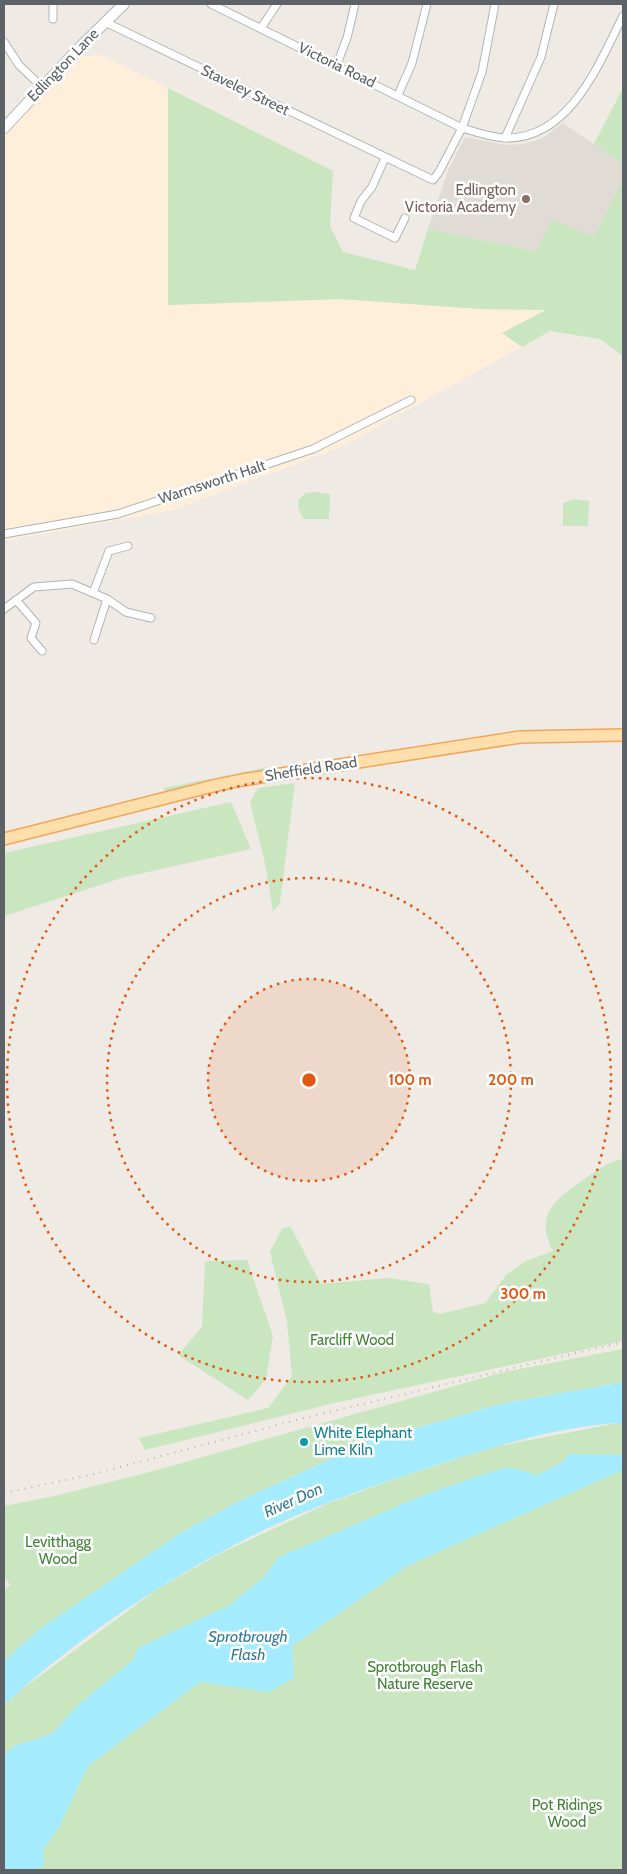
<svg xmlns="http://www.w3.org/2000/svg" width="627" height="1874" viewBox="0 0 627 1874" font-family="Cabin,sans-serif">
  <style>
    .commercial { fill: #feeeda }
    .education { fill: #e1dbd5 }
    .green { fill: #c9e6c1 }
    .water { fill: #a5ebfe }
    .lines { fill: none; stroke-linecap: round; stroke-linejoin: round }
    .street-casing { stroke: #b0b4b7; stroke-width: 9 }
    .secondary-casing { stroke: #b1b6b9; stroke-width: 12 }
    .primary-casing { stroke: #f1a75b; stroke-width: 14 }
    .street { stroke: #fff; stroke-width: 7 }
    .secondary { stroke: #fff; stroke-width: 10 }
    .primary { stroke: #fedeaa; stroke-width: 11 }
    .rail { stroke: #b3b4b5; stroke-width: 2; stroke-dasharray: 1 6; stroke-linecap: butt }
    .ring { fill: none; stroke: #e15910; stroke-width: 2.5; stroke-dasharray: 2.5 5 }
    .education-dot { fill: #8d6e63; stroke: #fff; stroke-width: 2 }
    .culture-dot { fill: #0f9aa8; stroke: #fff; stroke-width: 2 }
    .labels { text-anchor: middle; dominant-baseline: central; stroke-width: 5; stroke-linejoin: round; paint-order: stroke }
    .street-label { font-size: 15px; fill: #5c6265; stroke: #fff }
    .education-label { font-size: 15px; fill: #785e54; stroke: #fff; text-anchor: end }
    .park-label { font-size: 15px; fill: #428335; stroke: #fff }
    .culture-label { font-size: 15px; fill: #0d838f; stroke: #fff; text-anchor: start }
    .water-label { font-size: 16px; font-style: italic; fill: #397b96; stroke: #fff }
    .centre { fill: #e15910; stroke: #fff; stroke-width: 2.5 }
    .ring-label { font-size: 15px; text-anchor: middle; font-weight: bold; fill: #e15910; stroke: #fff; stroke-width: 5; stroke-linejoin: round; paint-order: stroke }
  </style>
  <rect width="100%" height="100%" fill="#efeae4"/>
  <path class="commercial" d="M101,55L168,88V305L341,299L480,309L547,310L502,333L522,347L339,448L173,510L4,541V128L69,58Z"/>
  <path class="education" d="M563,123L623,164V178L594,237L536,251L428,229L448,171L465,137L504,145L524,144L543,138Z"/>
  <g class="green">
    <path d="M168,88L333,171L330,226L343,252L415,270L428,229L536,251L552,220L594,237L623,178V326L621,327L623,329V356L600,339L550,331L522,347L502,333L546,310L480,309L341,299L168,305Z"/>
    <path d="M623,88V164L594,144Z"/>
    <path d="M316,492L330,494L329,519H304L298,508L299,499L306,493Z"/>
    <path d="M575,499L589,501L588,526H563V503Z"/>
    <path d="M268,767L269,773L165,794L164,788Z"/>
    <path d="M295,783L280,903L273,912L266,868L250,802L258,788Z"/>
    <path d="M231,802L251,849L125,877L4,916V853Z"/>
    <path d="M623,1159V1341L334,1403L145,1450L139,1438L268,1408L292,1376L287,1321L270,1252L282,1229L290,1226L321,1284L388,1278L429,1284L433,1312L440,1314L485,1303L507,1274L526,1261L553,1251C533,1214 557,1198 586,1178C598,1170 608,1161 623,1159Z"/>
    <path d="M247,1260L273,1336L266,1379L248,1400L178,1355L202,1327L205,1261Z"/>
    <path d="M623,1349V1382L501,1404L370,1441L235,1503L179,1534L4,1661V1589L11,1585L4,1578V1506L59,1495L153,1471L504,1372Z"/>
    <path d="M623,1423V1870H4V1705L21,1690L156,1590L219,1554L329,1503L398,1478L494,1447L612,1424Z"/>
  </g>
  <g class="water">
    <path d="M623,1382V1423C564,1425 499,1445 443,1463C376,1485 308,1507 246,1539C158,1584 76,1639 4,1705V1661L40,1629L179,1534L235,1503L370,1441L501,1404Z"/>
    <path d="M569,1454L623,1455V1470L409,1565L292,1646L294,1678L269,1692L200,1682L88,1766L59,1827L43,1850L44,1866L34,1870H4V1756L14,1746L52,1734L77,1706L133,1660L138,1648L230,1605L263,1578L279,1557L424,1495L481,1475L508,1467L537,1475L563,1462Z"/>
  </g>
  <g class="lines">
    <g class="street-casing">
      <g id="street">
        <path d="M53,4V19"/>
        <path d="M211,4L462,128C476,132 492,138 507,138C570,138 599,64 623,16"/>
        <path d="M105,22L433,180L439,172L462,128L482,72L495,4"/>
        <path d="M261,28L277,4"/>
        <path d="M4,42L19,65L42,87"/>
        <path d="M337,64L347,38L355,4"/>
        <path d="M398,95L412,63L427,4"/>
        <path d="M505,138L541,57L554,4"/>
        <path d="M385,158L372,187L361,201L354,218L395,238L405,218"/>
        <path d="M4,534L118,514L313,449L411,400"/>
        <path d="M93,593L109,551L128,546"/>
        <path d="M16,600L36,623L31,638L42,651"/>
        <path d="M4,609L34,587L72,584L107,599L126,612L151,618"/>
        <path d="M94,640L107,599"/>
      </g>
    </g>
    <g class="secondary-casing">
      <path id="secondary" d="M4,128L81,46L124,4"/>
    </g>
    <g class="primary-casing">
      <path id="primary" d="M4,839L213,786L242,780L520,737L623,735"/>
    </g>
    <use href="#street" class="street"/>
    <use href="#secondary" class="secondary"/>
    <use href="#primary" class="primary"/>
    <path class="rail" d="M4,1493L94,1474L304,1418L623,1342"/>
  </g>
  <circle cx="309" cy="1080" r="101" fill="#e15910" fill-opacity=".12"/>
  <g class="ring">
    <circle cx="309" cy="1080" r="101"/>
    <circle cx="309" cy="1080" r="202"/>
    <circle cx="309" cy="1080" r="302"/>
  </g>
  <circle class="education-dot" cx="526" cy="199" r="5"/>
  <circle class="culture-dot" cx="304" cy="1442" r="5"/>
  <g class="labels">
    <g class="street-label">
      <text transform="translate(63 65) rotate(-46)">Edlington Lane</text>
      <text transform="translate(337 65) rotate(26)">Victoria Road</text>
      <text transform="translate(245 90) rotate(26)">Staveley Street</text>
      <text transform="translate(212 482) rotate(-18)">Warmsworth Halt</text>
      <text transform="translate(311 769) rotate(-9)">Sheffield Road</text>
    </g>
    <g class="education-label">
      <text x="516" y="190">Edlington<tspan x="516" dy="17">Victoria Academy</tspan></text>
    </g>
    <g class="park-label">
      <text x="352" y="1340">Farcliff Wood</text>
      <text x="58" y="1542">Levitthagg<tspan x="58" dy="17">Wood</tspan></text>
      <text x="425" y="1667">Sprotbrough Flash<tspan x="425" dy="17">Nature Reserve</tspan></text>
      <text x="567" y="1805">Pot Ridings<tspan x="567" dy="17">Wood</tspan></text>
    </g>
    <g class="culture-label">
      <text x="314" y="1433">White Elephant<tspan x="314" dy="17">Lime Kiln</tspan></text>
    </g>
    <g class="water-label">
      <text transform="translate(293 1500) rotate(-24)">River Don</text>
      <text x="248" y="1636">Sprotbrough<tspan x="248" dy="18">Flash</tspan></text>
    </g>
  </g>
  <circle cx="309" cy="1080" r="8" class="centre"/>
  <g class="ring-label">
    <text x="410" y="1085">100 m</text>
    <text x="511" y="1085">200 m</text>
    <text x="523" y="1299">300 m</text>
  </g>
  <rect width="627" height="1874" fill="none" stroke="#5c6265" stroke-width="10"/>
</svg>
